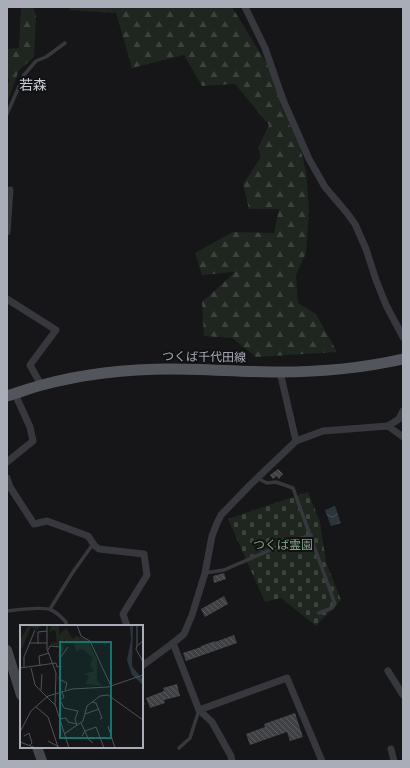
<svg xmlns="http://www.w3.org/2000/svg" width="410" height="768" viewBox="0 0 410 768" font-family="'Archivo Narrow','Noto Sans JP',sans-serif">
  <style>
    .forest { fill: url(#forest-firs) }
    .cemetery { fill: url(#cemetery-stones) }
    .water { fill: url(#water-waves) }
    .building { fill: url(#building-back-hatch) }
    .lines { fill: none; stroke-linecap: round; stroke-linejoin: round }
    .lane { stroke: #37383d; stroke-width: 3.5 }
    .street { stroke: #37383d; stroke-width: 7 }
    .secondary { stroke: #45474d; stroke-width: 10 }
    .primary { stroke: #53555c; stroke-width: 11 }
    .labels { text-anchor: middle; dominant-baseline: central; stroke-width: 4; stroke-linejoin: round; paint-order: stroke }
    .street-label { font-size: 12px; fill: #a8adb8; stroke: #111113 }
    .park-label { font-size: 12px; fill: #7fa381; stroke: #111113 }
    .quarter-label { font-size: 14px; fill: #c9ccd4; stroke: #111113 }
    .inset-road { fill: none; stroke: #505258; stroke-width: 1 }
    .view { fill: #0f766e; fill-opacity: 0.15; stroke: #0f766e; stroke-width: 2 }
    .inset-edge { fill: none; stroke: #a8adb8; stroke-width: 2 }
  </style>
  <defs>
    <pattern id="forest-firs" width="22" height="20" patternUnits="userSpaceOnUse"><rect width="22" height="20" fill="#1e261f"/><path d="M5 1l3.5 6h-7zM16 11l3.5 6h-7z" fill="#3c433d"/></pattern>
    <pattern id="cemetery-stones" width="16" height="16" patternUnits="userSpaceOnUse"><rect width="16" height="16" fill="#1e261f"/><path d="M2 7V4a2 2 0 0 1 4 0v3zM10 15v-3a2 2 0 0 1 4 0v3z" fill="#3c433d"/></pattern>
    <pattern id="water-waves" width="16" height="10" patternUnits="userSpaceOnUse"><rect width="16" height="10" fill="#2c353c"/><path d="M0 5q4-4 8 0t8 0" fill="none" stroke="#485056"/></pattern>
    <pattern id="building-back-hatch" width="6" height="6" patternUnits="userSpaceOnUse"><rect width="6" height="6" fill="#404145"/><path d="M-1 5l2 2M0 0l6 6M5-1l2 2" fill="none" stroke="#595a5e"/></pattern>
  </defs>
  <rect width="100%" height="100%" fill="#161618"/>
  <g class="forest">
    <path d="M21,7H33L36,16L34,57L19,70L7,103V83L10,81L7,76V49L19,48Z"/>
    <path d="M69,7H232L276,79L281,106L300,147L306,171L309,210L306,253L296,275L298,303L316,314L337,352L256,357L232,338L204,336L202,302L235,272L202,275L195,253L233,232L274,233L279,209H249L243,184L261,157L258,148L269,125L235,84L202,86L184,55L132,68L116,13L70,10Z"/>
  </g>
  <path class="cemetery" d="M308,492L320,522L326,562L341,600L316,626L281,598L265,602L228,519Z"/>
  <path class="water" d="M335,506L341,523L331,526L325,510Z"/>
  <g class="building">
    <path d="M278,469L283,474L279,479L277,476L273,479L270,475Z"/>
    <path d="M224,573L226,579L214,583L213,576Z"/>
    <path d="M224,596L228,604L205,617L201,609Z"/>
    <path d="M234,635L237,643L186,661L183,653L201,647V646L215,641V642Z"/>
    <path d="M177,684L180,696L164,700L165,703L150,708L146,698L164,691L163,688Z"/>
    <path d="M295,713L303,737L290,741L287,732L250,745L246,734L265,727L264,724Z"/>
  </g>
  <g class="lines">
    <g class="lane">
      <path d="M7,114L24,75L36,61L46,57L65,43"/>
      <path d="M257,478L267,483L276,482L293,488L335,604L332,608L319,613"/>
      <path d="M205,573L224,570L284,544L311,535"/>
      <path d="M50,609L73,572L93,544"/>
      <path d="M7,611C17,610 43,606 51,610C57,612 62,618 66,622V626"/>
      <path d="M142,702L143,704"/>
      <path d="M179,748L190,738L199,710"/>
    </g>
    <g class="street">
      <path d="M245,7L265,48L283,100L309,159L325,187L347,213L355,224L366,249L376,280L386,305L403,337"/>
      <path d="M7,191L10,190L7,232"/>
      <path d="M7,299L56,330L30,365L41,385"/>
      <path d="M280,372L296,441"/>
      <path d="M388,426L403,437"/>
      <path d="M7,462L33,441L30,427L15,394"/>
      <path d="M7,478L10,487L34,524L47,521L88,536L95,546L99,549L144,554L147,575L123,614L127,626"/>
      <path d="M173,643L199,710L212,722L231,756L232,761"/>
      <path d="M142,666L173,643L184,634L192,615L205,573L212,536L217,523L221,515L250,485L296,441L323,431L388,426L399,419L403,411"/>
      <path d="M388,671L403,695"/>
      <path d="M199,710L287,678L322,761"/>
      <path d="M391,749L394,761"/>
    </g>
    <g class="secondary">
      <path d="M7,650L21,695"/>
      <path d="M37,747L42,761"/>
    </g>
    <path class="primary" d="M7,396C18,393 30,388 42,385C83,374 127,369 171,369C207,369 243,372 280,372C320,372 363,368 403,359"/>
  </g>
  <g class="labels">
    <g class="street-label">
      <text transform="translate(204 357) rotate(1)">つくば千代田線</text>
    </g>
    <g class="park-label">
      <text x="283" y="545">つくば霊園</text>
    </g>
    <g class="quarter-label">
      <text x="33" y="85">若森</text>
    </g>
  </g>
  <g transform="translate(20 625)">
    <rect width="123" height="123" fill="#161618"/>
    <path d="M9,0H22L17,5L11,2L0,28V15ZM32,0H39V10L46,3L53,14L56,11L67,14L77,35V55L82,61L65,59L69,51L64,49L74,46L70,40L73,33L63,24L56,26L54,19L43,15L44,24L36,35L43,17L37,21L31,20V18L37,17L35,5L29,7Z" fill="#1e261f"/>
    <path d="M110,0H113L112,41L123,55V60L112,50L107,35L111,15Z" fill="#2c353c"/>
    <path class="inset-road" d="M27,0V24L36,48L35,79L49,123M57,0L61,11L70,16L91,61M123,16L117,21L116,24L123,37M9,18H27M18,19V7L27,6M117,21V0M28,25L30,21L40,22M40,33L48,22M20,41L19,31L29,28M4,42V32L15,5M0,43L36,38L37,42L41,41L39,54L47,58L45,65M11,43L15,60L35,80M21,65L22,49M42,67L44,72L40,75L44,83L58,86L55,94L57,100M72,77L76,78L82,93L80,94M16,82L28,92L38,122M65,89L79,84M40,94L46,93L48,97L57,99M61,98L69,115L73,118M88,101L95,123M0,107L11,86L28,71L52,64L88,62L123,50M44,109L63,96L67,81L80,71L88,70L123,95M4,111L9,108L12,118L9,121M62,111L65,106L76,102L84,123M28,116L39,122M0,117L16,123"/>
    <path class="view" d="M40,17H91V113H40Z"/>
    <rect width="123" height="123" class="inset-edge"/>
  </g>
  <rect width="410" height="768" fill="none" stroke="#a8adb8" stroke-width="16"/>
</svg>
